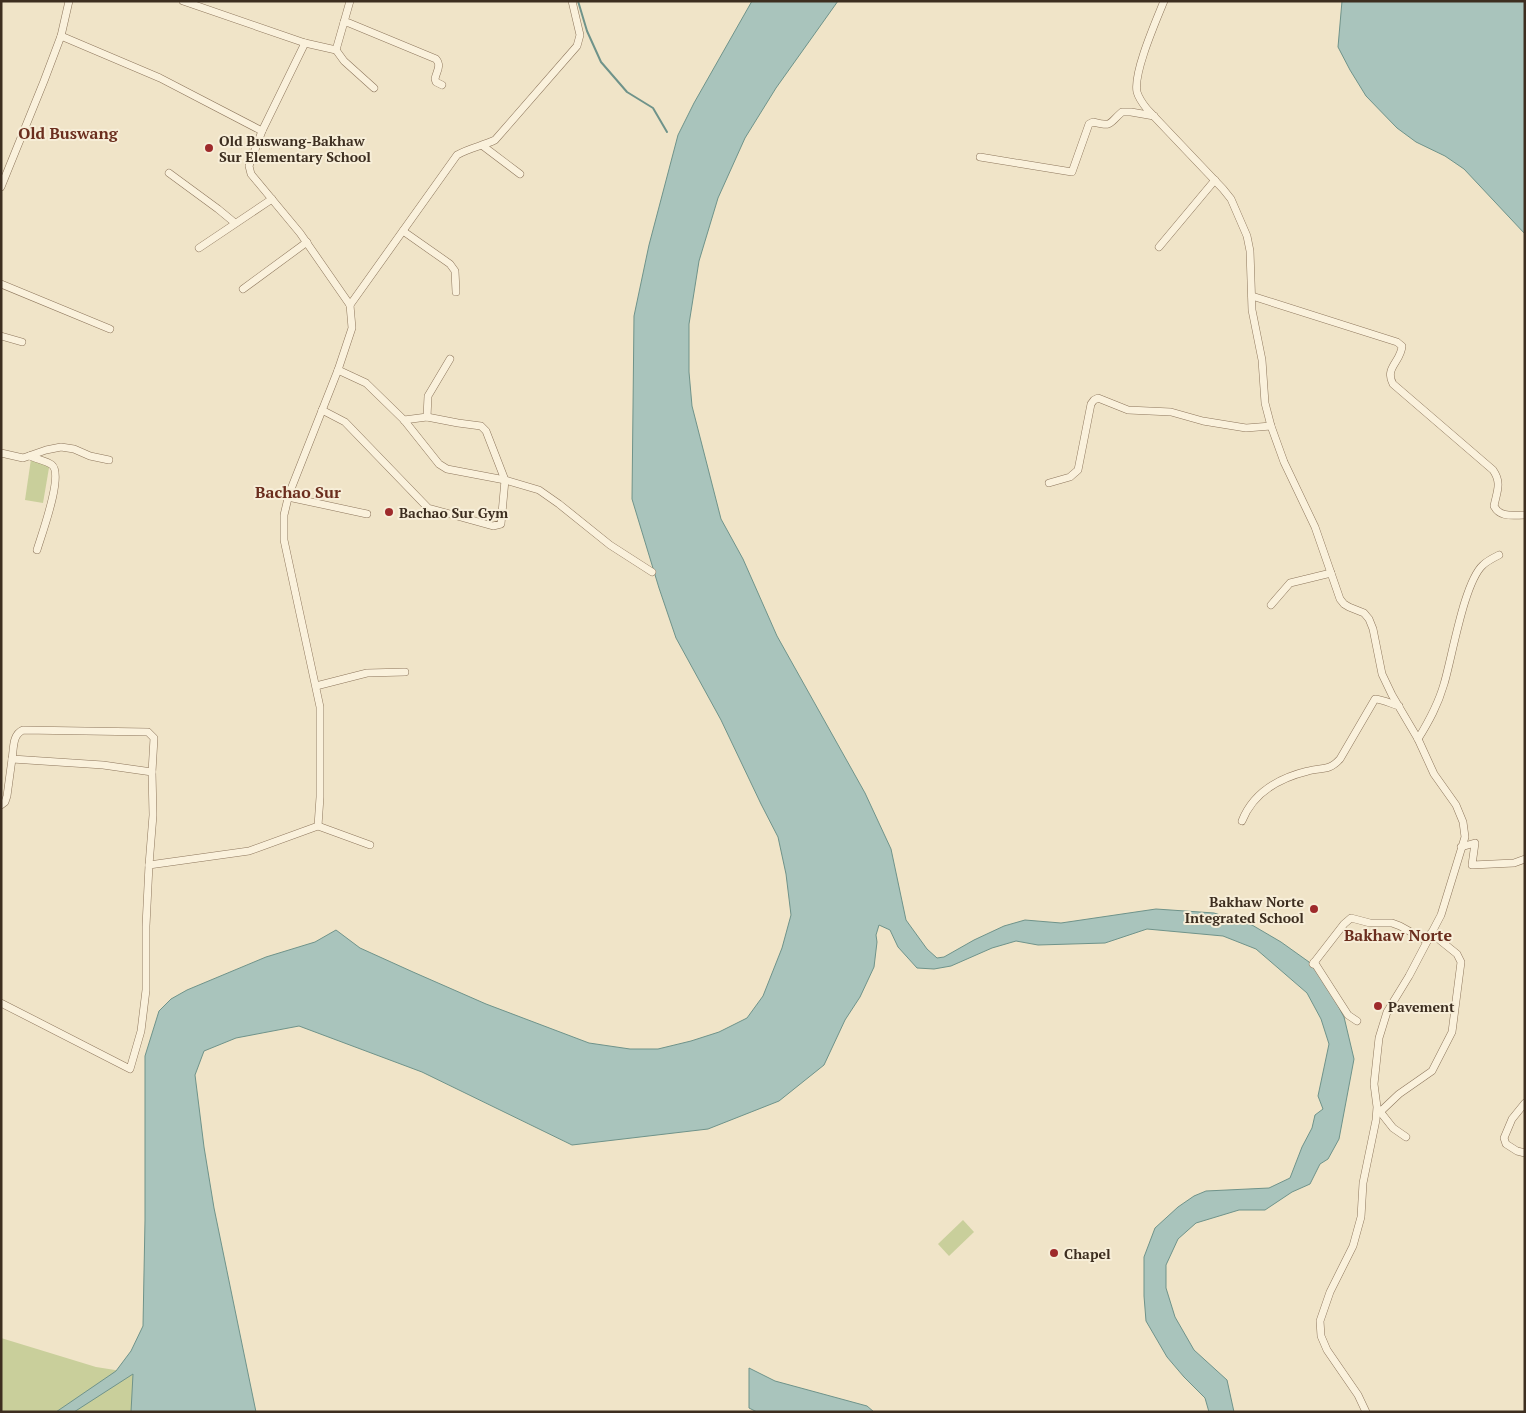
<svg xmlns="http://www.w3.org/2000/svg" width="1526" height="1413" viewBox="0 0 1526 1413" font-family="'PT Serif',serif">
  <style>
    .green { fill: #c9cf9b }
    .water { fill: #a9c4bc; stroke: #6f938a }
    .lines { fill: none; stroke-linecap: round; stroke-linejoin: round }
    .stream { stroke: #6f938a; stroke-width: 2 }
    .minor-casing { stroke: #8d765c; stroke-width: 8 }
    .minor { stroke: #faf1dc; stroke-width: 7 }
    .poi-dot { fill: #9e2a2b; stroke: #f7eed8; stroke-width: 2 }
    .labels { text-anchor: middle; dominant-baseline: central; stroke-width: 4; stroke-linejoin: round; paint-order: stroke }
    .poi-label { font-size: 14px; font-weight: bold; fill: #3d2e20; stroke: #f7eed8; text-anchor: start }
    .quarter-label { font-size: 16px; font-weight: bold; fill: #6b2e1e; stroke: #f7eed8 }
  </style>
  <rect width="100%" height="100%" fill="#f0e4c8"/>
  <g class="green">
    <path d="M31,459L50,462L43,503L25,500Z"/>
    <path d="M963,1220L974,1232L949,1256L938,1244Z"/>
    <path d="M1,1338L96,1367L134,1373L131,1412H1Z"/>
  </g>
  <g class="water">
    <path d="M752,1H838L776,88L745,138L718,198L699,261L689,324V372L692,406L721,519L743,559L777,636L865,793L891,849L906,920L927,949L937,958L944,957L974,940L1004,926L1025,920L1061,923L1156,909L1214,913L1252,925L1281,942L1309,962L1326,983L1344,1017L1354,1059L1339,1139L1328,1159L1320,1164L1310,1184L1292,1192L1265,1210H1239L1196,1223L1178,1239L1166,1265V1288L1175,1317L1194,1350L1227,1380L1234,1412H1209L1205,1398L1184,1377L1167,1357L1146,1321L1144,1296V1257L1155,1228L1178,1207L1194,1196L1206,1191L1269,1188L1290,1178L1302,1147L1312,1128L1315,1115L1323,1109L1318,1096L1329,1044L1321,1019L1307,993L1256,949L1223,936L1147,929L1105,943L1038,945L1016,941L992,948L951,966L934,969L917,968L898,947L890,930L879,925L876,935L877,942L874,967L860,997L845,1020L824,1065L779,1101L708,1129L572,1145L422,1072L299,1026L236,1038L204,1051L195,1075L204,1147L214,1208L256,1412H131L133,1374L74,1412H56L116,1371L131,1351L143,1326L145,1220V1056L159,1011L171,999L187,990L266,957L315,942L336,930L360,948L413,972L486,1004L589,1043L630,1049H658L691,1041L719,1032L747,1018L763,996L782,948L791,915L786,874L778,837L761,804L721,720L676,638L659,588L632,499L634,316L649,245L678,135L694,103Z"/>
    <path d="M1342,1H1525V234L1464,169L1445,156L1416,142L1397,128L1366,96L1350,70L1338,47Z"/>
    <path d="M749,1368L775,1381L867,1406L874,1412H757L749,1408Z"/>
  </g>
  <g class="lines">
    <path class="stream" d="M578,1L587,31L601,62L627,92L653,108L667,132"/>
    <g class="minor-casing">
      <g id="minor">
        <path d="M183,1L305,43L336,50L344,61L374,88"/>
        <path d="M1164,1C1156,21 1133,73 1137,92C1139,99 1143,104 1147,109L1223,189L1231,199L1247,236L1250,251L1252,310L1262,360L1265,403L1271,426L1284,462L1315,527L1340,599L1344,604L1349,607L1364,613L1369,619L1373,629L1382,674L1392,695L1418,739L1434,774L1456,805L1463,822L1465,837L1441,915L1409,976L1387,1012L1379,1038L1374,1084L1377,1107L1376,1120L1363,1183L1361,1217L1353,1246L1330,1292L1320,1321L1321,1336L1327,1350L1358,1395L1366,1412"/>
        <path d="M344,22L350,1"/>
        <path d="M61,36L160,78L262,131"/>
        <path d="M336,50L344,22L349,23L436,59C442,66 436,72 435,79L436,82L442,85"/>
        <path d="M483,146L520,174"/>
        <path d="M980,157L1072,172L1089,124L1093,122C1113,127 1108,124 1122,112H1131L1154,116"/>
        <path d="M169,173L218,209L235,223"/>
        <path d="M1,187L44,81L61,36L69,1"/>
        <path d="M403,231L450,264L455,271L456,292"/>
        <path d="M1159,247L1215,180"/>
        <path d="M199,248L272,199"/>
        <path d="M1,284L110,329"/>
        <path d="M243,289L307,242"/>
        <path d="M1252,296L1397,342L1402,346C1401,362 1384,368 1393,384L1493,470C1502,483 1497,491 1494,506C1500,518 1513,515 1525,515"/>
        <path d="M350,305L457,155C469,148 482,146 495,140L577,46L580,35L572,1"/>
        <path d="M1,336L22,342"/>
        <path d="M338,370L366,383L404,420L439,464L447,469L505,480L539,490L559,504L610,545L652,572"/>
        <path d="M322,410L345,422L428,508L493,526L501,524L505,480L486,431L481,426L458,423L427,417L404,420"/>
        <path d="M427,417L428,396L450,359"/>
        <path d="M1,453L23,458L46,450L61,447L74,449L90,456L109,460"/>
        <path d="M30,456C36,459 47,461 52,465C64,475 41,536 37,550"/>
        <path d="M1049,483L1070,477L1078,470L1091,404L1094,400L1098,398L1128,410L1171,412L1203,421L1246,428L1271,426"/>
        <path d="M288,497L367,514"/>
        <path d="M1271,605L1290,583L1331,573"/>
        <path d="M316,686L367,673L405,672"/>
        <path d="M1418,739C1429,721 1438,705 1444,684C1452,658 1464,582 1483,565C1487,561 1493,558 1499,555"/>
        <path d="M12,759C14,748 12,735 23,730L148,732L154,738L152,772L153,815L149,865"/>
        <path d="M1,805L5,802L7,796L12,759L103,765L152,772"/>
        <path d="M1242,821C1253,793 1279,778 1308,771C1322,767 1328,772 1340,759L1375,699C1381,699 1392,704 1399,706"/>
        <path d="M318,826L370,845"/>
        <path d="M1461,847L1475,843L1472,865L1514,863L1525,859"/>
        <path d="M1314,962L1348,1015L1357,1021"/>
        <path d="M1313,964L1344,924L1351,918L1370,923H1392L1400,926L1427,941"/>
        <path d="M1,1003L130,1069L141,1031L146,990V926L149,865L249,851L318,826L320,797V707L284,540V515L289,494L338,370L352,328L350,305L300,233L251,174L249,166L262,131L305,43"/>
        <path d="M1525,1103L1512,1119L1504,1138L1506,1144L1517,1151L1525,1153"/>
        <path d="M1378,1109L1393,1128L1406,1137"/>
        <path d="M1380,1112L1399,1094L1432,1071L1452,1032L1461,962L1457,954L1431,933"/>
      </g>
    </g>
    <use href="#minor" class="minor"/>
  </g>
  <g class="poi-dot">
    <circle cx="209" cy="148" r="5"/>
    <circle cx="389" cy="512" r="5"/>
    <circle cx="1314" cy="909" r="5"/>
    <circle cx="1378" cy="1006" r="5"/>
    <circle cx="1054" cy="1253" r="5"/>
  </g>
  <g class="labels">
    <g class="poi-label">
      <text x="219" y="140">Old Buswang-Bakhaw<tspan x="219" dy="16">Sur Elementary School</tspan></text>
      <text x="399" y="512">Bachao Sur Gym</text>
      <text x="1304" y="901" text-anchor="end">Bakhaw Norte<tspan x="1304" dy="16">Integrated School</tspan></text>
      <text x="1388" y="1006">Pavement</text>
      <text x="1064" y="1253">Chapel</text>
    </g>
    <g class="quarter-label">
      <text x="68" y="133">Old Buswang</text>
      <text x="298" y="492">Bachao Sur</text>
      <text x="1398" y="935">Bakhaw Norte</text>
    </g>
  </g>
  <rect width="1526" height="1413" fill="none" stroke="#3d2e20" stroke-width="5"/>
</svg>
